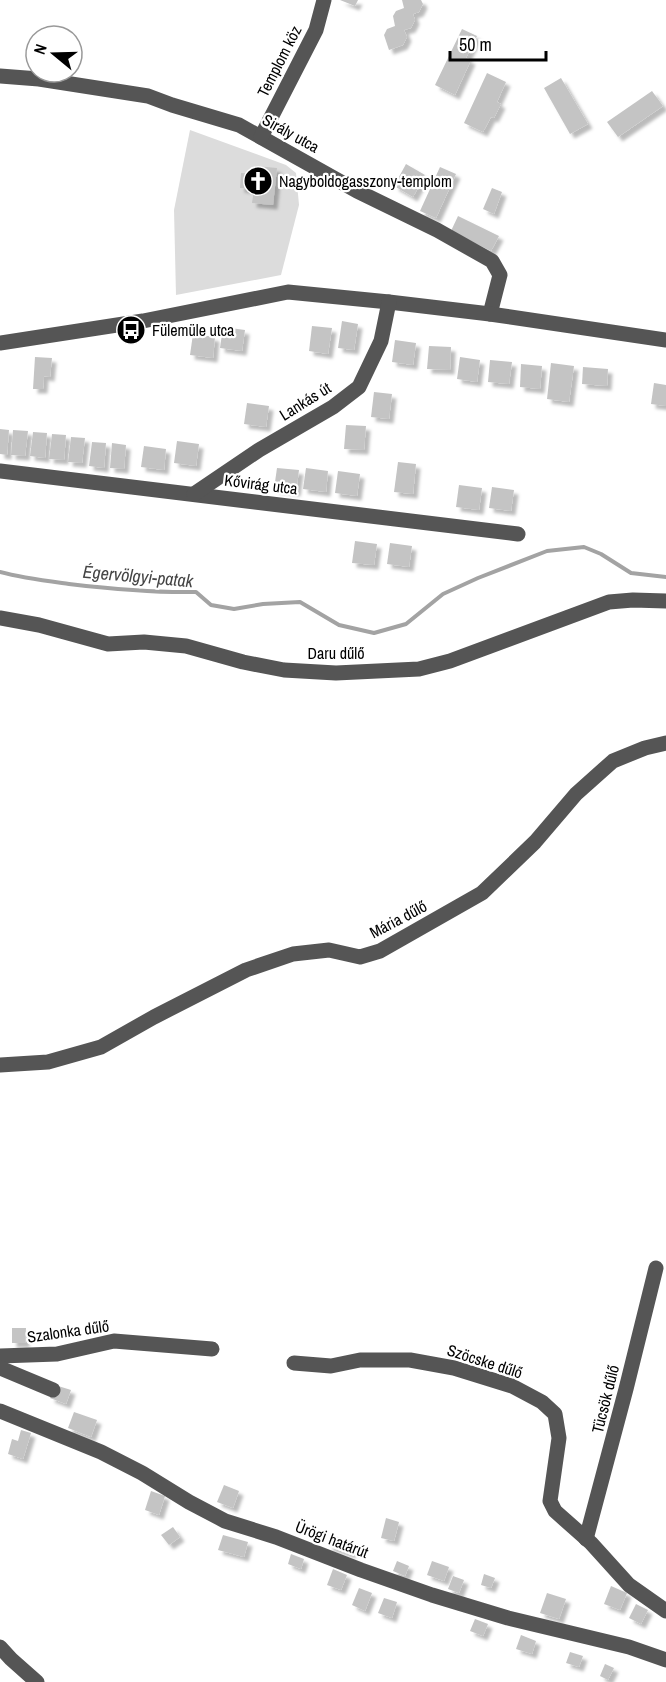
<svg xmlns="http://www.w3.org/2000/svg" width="666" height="1682" viewBox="0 0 666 1682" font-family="'Archivo Narrow',sans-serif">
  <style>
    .green { fill: #dcdcdc }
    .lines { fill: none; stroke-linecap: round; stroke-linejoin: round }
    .stream { stroke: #a3a3a3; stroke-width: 4 }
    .building { fill: #c4c4c4; filter: url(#shadow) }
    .minor { stroke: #555; stroke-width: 15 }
    .labels { text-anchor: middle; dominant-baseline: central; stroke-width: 4.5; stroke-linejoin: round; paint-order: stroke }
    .street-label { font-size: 16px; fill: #000; stroke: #fff }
    .poi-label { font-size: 16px; fill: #000; stroke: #fff; text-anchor: start }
    .water-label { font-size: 18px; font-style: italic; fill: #444; stroke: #fff }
  </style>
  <defs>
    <filter id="shadow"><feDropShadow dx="4.5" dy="4.5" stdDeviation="1.5" flood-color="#0004"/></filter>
  </defs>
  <rect width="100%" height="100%" fill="#fff"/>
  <path class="green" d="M190,130L286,165L296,173L299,205L281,275L176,295L174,210Z"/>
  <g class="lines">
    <path class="stream" d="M0,572C22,578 47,581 69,584C112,589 153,593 196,592L211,605L234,609L263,604L300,602L339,625L374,633L406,624L443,594L478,578L547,551L584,547L601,554L631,573L666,577"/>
  </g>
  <g class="building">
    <path d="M340,0H358L355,6Z"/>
    <path d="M402,0H421L423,4L419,12L413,14L415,20L411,28L404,30L407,37L403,45L389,50L384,35L387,29L395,26L393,16L396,11L404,8Z"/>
    <path d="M462,29L477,36L466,58L471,60L455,95L435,85Z"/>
    <path d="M487,73L506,82L497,102L501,104L494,118L491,117L483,132L464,123Z"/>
    <path d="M561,78L588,124L570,134L544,88Z"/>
    <path d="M652,91L663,106L618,137L607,122Z"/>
    <path d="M406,164L425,175L413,197L394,186Z"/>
    <path d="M255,166L277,168L273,205L252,203L254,189L240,188L241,173L254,174Z"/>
    <path d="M440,167L456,174L436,218L420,211Z"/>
    <path d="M492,188L502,192L494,214L483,209Z"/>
    <path d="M458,216L499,236L491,251L451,231Z"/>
    <path d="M342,321L358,324L354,350L338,348Z"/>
    <path d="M312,326L332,328L328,354L309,351Z"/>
    <path d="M223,327L245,330L242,351L220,348Z"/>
    <path d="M193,334L215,337L213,358L190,355Z"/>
    <path d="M395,340L416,343L413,365L392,362Z"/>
    <path d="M429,346L451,347L450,370L427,369Z"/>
    <path d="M35,357L52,358L50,377L44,376L43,389H33Z"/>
    <path d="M460,357L480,360L477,382L457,379Z"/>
    <path d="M490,360L512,362L509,384L488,382Z"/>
    <path d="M551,363L574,366L569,402L547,399Z"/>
    <path d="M521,364L542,366L540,389L520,387Z"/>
    <path d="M583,367L608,369L607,386L582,384Z"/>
    <path d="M654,383L666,385V406L651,404Z"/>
    <path d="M374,392L392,394L389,419L371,417Z"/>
    <path d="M247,403L269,406L266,427L244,424Z"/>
    <path d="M346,425L366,426L364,450L344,449Z"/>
    <path d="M0,429L9,430L7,455L0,454Z"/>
    <path d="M13,430L28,431L25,456L11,455Z"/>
    <path d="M33,432L47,433L45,458L30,456Z"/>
    <path d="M52,434L66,435L64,460L49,459Z"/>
    <path d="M71,437L85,438L82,463L68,462Z"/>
    <path d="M177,441L199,444L196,466L174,463Z"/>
    <path d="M92,442L106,443L104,468L89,466Z"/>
    <path d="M112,443L126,445L124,469L110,468Z"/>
    <path d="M144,446L166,449L164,470L141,467Z"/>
    <path d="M398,462L416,464L413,494L394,492Z"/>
    <path d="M277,468L299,470L296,492L274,489Z"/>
    <path d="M306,468L328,471L326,492L303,489Z"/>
    <path d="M338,471L360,474L357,496L335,493Z"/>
    <path d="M459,485L482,488L479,510L456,507Z"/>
    <path d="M492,487L514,490L511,511L489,508Z"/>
    <path d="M355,541L377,544L374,565L352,563Z"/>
    <path d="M390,543L412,546L409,567L387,564Z"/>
    <path d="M12,1328H26L25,1343H12Z"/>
    <path d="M55,1385L71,1390L66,1404L50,1398Z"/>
    <path d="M74,1412L97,1420L91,1437L68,1428Z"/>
    <path d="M21,1430L31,1433L23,1459L8,1454L12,1439L18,1441Z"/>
    <path d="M224,1485L239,1491L233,1508L217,1502Z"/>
    <path d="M151,1491L165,1496L159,1515L145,1510Z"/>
    <path d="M386,1518L399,1522L394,1541L381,1538Z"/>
    <path d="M173,1527L180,1537L169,1545L161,1535Z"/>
    <path d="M223,1535L248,1542L244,1557L218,1550Z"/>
    <path d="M332,1535L355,1543L351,1554L328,1546Z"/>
    <path d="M291,1554L304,1559L301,1569L288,1564Z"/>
    <path d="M397,1561L409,1566L405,1576L393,1571Z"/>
    <path d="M432,1561L449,1567L444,1581L427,1575Z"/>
    <path d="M333,1569L347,1575L341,1590L327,1585Z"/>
    <path d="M484,1574L495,1578L491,1588L481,1585Z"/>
    <path d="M453,1576L464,1580L459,1593L448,1589Z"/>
    <path d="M611,1586L627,1593L620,1610L604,1604Z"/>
    <path d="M359,1588L372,1593L365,1611L352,1605Z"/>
    <path d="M547,1593L566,1599L559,1619L540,1613Z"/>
    <path d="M384,1598L397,1602L392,1618L378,1613Z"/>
    <path d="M636,1604L648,1610L641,1624L629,1618Z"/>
    <path d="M475,1619L488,1624L483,1636L470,1631Z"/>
    <path d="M521,1635L536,1641L532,1654L516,1649Z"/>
    <path d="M570,1652L583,1656L579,1667L566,1663Z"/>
    <path d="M605,1664L614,1668L608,1680L600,1676Z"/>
  </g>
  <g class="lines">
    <g class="minor">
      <path d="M0,76L39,79L148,96L172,105L239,125L357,191L437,230L492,261L500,275L490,314"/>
      <path d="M261,137L316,30L324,0"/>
      <path d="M0,343L143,321L288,292L389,302L490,314L666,340"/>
      <path d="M0,471L518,534"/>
      <path d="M194,494L259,450L333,407L359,387L381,341L389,302"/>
      <path d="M0,618L39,625L108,644L144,642L186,646L243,662L284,670L336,673L419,669L450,661L609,602L633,600L666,601"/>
      <path d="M0,1065L48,1062L101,1047L154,1017L246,970L293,954L329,950L360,957L380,951L482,893L535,842L576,794L613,761L645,748L666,743"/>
      <path d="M0,1356L57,1354L114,1341L212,1349"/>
      <path d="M294,1363L331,1366L360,1360H410L454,1368L512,1386L542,1402L555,1414L559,1438L550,1501L555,1511L591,1543L629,1585L666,1611"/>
      <path d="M0,1368L53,1390"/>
      <path d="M0,1411L101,1452L142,1473L189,1502L225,1521L276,1537L361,1570L432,1595L508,1618L629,1647L666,1660"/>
      <path d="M586,1539L626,1389L656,1268"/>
      <path d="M0,1647L11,1659L37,1682"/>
    </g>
  </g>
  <defs>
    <g id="church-disc" transform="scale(1.5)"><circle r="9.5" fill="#000" stroke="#fff"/><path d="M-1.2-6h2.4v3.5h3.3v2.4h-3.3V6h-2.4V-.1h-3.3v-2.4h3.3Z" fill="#fff"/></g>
    <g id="bus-disc" transform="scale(1.5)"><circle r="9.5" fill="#000" stroke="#fff"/><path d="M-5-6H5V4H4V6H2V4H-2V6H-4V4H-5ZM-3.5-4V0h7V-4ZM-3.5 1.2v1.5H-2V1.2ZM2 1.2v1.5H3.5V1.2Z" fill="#fff"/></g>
  </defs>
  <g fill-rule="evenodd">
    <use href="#church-disc" x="258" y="181"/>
    <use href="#bus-disc" x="131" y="330"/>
  </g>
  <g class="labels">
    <g class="street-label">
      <text transform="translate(279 61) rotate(-63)">Templom köz</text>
      <text transform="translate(291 133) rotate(29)">Sirály utca</text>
      <text transform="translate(305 401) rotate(-32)">Lankás út</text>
      <text transform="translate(261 484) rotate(7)">Kővirág utca</text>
      <text x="336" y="653">Daru dűlő</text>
      <text transform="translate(398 919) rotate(-28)">Mária dűlő</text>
      <text transform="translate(68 1331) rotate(-8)">Szalonka dűlő</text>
      <text transform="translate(485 1361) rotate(18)">Szöcske dűlő</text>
      <text transform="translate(605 1399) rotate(-76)">Tücsök dűlő</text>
      <text transform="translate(332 1539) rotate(21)">Ürögi határút</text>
    </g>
    <g class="poi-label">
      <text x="279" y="181">Nagyboldogasszony-templom</text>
      <text x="152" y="330">Fülemüle utca</text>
    </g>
    <g class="water-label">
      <text transform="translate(138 576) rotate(5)">Égervölgyi-patak</text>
    </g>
  </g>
  <g transform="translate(54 54) rotate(289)"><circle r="28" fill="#ffffff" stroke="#999999" stroke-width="1.5"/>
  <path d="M0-4.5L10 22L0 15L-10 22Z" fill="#000000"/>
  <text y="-9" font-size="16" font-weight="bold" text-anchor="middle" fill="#000000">N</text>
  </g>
  <path d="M450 51v9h96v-9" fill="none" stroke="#000000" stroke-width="3"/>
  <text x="459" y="51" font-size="18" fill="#000000" stroke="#ffffff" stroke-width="4.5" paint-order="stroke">50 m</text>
</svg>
